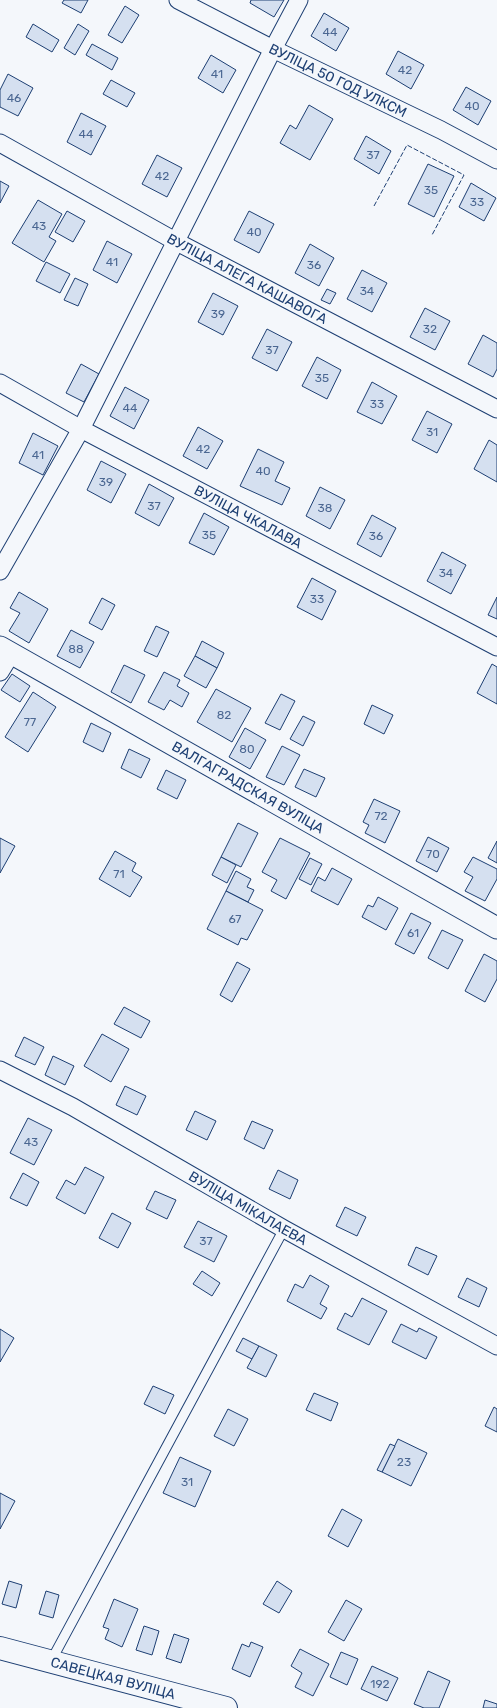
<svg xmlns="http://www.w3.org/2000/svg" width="497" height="1708" viewBox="0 0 497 1708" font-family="Rubik,sans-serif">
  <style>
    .building { fill: #d5e0f0; stroke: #1d3f73 }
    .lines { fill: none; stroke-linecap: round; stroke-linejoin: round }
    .service-casing { stroke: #1d3f73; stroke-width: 11 }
    .minor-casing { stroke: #1d3f73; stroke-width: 19 }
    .tertiary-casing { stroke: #1d3f73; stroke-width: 23 }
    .secondary-casing { stroke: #1d3f73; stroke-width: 24 }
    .service { stroke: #f4f7fb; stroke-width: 9 }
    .minor { stroke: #f4f7fb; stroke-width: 17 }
    .tertiary { stroke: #f4f7fb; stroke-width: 21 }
    .secondary { stroke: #f4f7fb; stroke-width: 22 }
    .fence { stroke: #1d3f73; stroke-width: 1; stroke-dasharray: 5 2; stroke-linecap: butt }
    .labels { text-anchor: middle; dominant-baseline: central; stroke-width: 3; stroke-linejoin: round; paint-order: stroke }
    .number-label { font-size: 12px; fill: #4b6792 }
    .street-label { font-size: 14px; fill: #1d3f73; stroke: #f4f7fb }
  </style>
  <rect width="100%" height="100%" fill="#f4f7fb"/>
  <g class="building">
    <path d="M64,0H88L81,13L62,3Z"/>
    <path d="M251,0H284L274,17L250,3Z"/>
    <path d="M125,6L139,15L122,43L108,35Z"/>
    <path d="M324,13L349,28L336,51L311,36Z"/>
    <path d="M33,24L59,40L52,52L26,37Z"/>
    <path d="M78,24L89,31L75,55L64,48Z"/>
    <path d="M92,44L118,58L112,70L86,55Z"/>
    <path d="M398,51L424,65L411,89L386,74Z"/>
    <path d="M211,55L236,70L223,93L198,78Z"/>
    <path d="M8,74L33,88L18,116L0,107V90Z"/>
    <path d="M111,80L135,93L127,107L103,94Z"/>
    <path d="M466,87L491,101L478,125L453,110Z"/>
    <path d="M309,105L333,119L310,160L280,143L290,125L296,129Z"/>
    <path d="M81,113L106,126L91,155L67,142Z"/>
    <path d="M366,136L391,151L379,174L354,159Z"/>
    <path d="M157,155L182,168L167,197L142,184Z"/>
    <path d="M428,164L454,176L434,217L408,204Z"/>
    <path d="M0,181L9,186L0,203Z"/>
    <path d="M471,183L496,198L484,221L459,207Z"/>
    <path d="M38,200L62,214L49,237L56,241L44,262L12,243Z"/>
    <path d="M67,211L85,221L73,242L55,232Z"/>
    <path d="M249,211L274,224L259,253L234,240Z"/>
    <path d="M107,241L132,254L117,283L93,270Z"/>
    <path d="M310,244L334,258L319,286L295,273Z"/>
    <path d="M46,262L70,274L60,293L36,281Z"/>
    <path d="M362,270L387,283L372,312L347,299Z"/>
    <path d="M75,278L88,284L78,306L64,300Z"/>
    <path d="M327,289L336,293L330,304L321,300Z"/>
    <path d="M213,293L238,306L223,335L198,322Z"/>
    <path d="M425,308L450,321L435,350L410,337Z"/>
    <path d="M267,329L292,342L277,371L252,358Z"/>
    <path d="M483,335L497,343V369L493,377L468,364Z"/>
    <path d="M317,357L341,370L327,399L302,386Z"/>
    <path d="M81,364L99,374L84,402L66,393Z"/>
    <path d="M372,382L397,396L382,424L357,412Z"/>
    <path d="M125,387L149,400L134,429L110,416Z"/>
    <path d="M427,411L452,424L437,453L412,440Z"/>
    <path d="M198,427L223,441L207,469L183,456Z"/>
    <path d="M33,433L58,446L43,475L19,463Z"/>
    <path d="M489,440L497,445V482L474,469Z"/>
    <path d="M258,449L284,462L275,481L290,488L282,505L240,486Z"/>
    <path d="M101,461L126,474L111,503L87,490Z"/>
    <path d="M149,484L174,498L159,526L135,513Z"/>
    <path d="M320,487L345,500L330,529L306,516Z"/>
    <path d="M204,513L229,527L214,555L189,543Z"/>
    <path d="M372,515L396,528L381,557L357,544Z"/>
    <path d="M442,552L466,565L451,594L427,581Z"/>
    <path d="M312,578L336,591L322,620L297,607Z"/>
    <path d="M19,592L48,609L29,643L9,631L20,613L10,608Z"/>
    <path d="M497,597V619L488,615Z"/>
    <path d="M102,598L115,605L102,630L89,623Z"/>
    <path d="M156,626L169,632L157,657L144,651Z"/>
    <path d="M71,630L94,642L80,668L57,656Z"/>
    <path d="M202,641L224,653L217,668L195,656Z"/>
    <path d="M195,656L217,668L206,688L184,676Z"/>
    <path d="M492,664L497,667V704L477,693Z"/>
    <path d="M124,665L145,675L131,703L111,692Z"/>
    <path d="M164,672L180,680L177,686L189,693L182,707L170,700L164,710L148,702Z"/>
    <path d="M12,674L30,686L20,702L1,690Z"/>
    <path d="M216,689L251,708L232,742L197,722Z"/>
    <path d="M33,692L56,707L28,752L5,737Z"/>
    <path d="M281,694L295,701L280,730L265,723Z"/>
    <path d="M372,705L393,715L384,734L364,724Z"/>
    <path d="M303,716L315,722L303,746L290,739Z"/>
    <path d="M91,723L111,733L103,752L83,742Z"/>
    <path d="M245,728L266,740L250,769L229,757Z"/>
    <path d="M282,746L300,755L284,785L266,777Z"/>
    <path d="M129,749L150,759L141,778L121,768Z"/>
    <path d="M304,769L325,778L316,797L295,787Z"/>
    <path d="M166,770L186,780L177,799L157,789Z"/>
    <path d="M374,799L400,811L385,843L365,833L369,825L363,822Z"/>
    <path d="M238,823L258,833L241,867L221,857Z"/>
    <path d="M428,837L449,848L437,872L416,861Z"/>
    <path d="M0,838L15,846L0,873Z"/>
    <path d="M280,838L310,853L286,899L271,891L277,880L262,872Z"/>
    <path d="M497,841V863L488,858Z"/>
    <path d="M115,851L136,863L132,871L142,877L130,897L99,879Z"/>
    <path d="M221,857L236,865L227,883L212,875Z"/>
    <path d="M473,857L497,869V879L485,901L465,891L473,877L464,872Z"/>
    <path d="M310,858L322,864L311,885L299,879Z"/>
    <path d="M332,868L352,879L338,905L311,891L318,877L325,881Z"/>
    <path d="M236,871L251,879L247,887L254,890L248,902L226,891Z"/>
    <path d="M226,891L263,910L247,940L241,938L238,945L207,929Z"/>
    <path d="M378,897L398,908L386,930L362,917L368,905L373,907Z"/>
    <path d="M411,913L431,923L414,954L395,944Z"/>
    <path d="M442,930L463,940L448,969L428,958Z"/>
    <path d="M484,954L497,961V979L485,1002L465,991Z"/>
    <path d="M237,962L250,969L232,1002L220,995Z"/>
    <path d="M124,1007L150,1021L141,1038L114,1024Z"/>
    <path d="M102,1034L129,1049L111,1082L84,1066Z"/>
    <path d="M24,1037L44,1047L35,1065L15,1056Z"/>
    <path d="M53,1056L74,1066L65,1085L45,1075Z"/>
    <path d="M125,1086L146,1096L137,1115L116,1105Z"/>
    <path d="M195,1111L216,1121L207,1140L186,1130Z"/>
    <path d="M28,1118L52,1130L34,1165L10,1153Z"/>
    <path d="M252,1121L273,1130L264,1149L244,1139Z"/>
    <path d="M85,1167L104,1177L85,1214L56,1198L66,1180L75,1185Z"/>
    <path d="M278,1170L298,1180L290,1199L269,1189Z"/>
    <path d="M23,1173L39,1182L27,1206L10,1198Z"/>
    <path d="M155,1191L176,1200L167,1219L146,1209Z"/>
    <path d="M345,1207L366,1217L357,1236L336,1226Z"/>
    <path d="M112,1213L131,1223L118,1248L99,1238Z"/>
    <path d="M198,1221L227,1236L214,1262L184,1247Z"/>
    <path d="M416,1247L437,1256L428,1275L408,1265Z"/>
    <path d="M202,1271L220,1283L212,1296L193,1284Z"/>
    <path d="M310,1275L329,1286L320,1304L327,1308L321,1319L287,1301L295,1284L303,1288Z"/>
    <path d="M467,1278L487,1288L479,1307L458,1297Z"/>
    <path d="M362,1298L387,1311L369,1345L337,1329L345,1313L352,1317Z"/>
    <path d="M401,1324L417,1332L419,1328L437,1337L426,1359L392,1342Z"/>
    <path d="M0,1329L14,1338L0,1362Z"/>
    <path d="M243,1338L259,1346L252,1359L236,1351Z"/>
    <path d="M259,1346L277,1355L266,1377L247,1368Z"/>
    <path d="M153,1386L174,1395L165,1414L144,1404Z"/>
    <path d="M314,1393L338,1403L331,1421L306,1410Z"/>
    <path d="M494,1407L497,1409V1432L485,1426Z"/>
    <path d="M228,1409L248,1419L234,1446L214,1436Z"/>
    <path d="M398,1439L427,1453L411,1486L382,1472Z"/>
    <path d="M390,1444L395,1446L382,1472L377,1470Z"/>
    <path d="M180,1457L211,1471L195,1507L163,1493Z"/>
    <path d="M0,1493L15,1501L0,1529Z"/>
    <path d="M342,1509L362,1520L348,1547L328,1536Z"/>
    <path d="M9,1581L22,1585L16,1608L2,1604Z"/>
    <path d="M277,1581L292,1591L279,1613L263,1604Z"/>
    <path d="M46,1591L59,1595L53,1618L39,1614Z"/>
    <path d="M114,1599L138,1609L122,1647L105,1639L109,1629L103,1627Z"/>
    <path d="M346,1600L362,1609L344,1641L328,1632Z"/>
    <path d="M144,1626L159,1631L152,1655L136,1650Z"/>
    <path d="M174,1634L189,1639L181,1663L166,1658Z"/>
    <path d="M251,1642L263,1647L250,1677L232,1669L242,1644L249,1647Z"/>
    <path d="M300,1649L329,1664L313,1696L295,1687L302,1673L291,1666Z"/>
    <path d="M341,1652L358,1659L347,1685L330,1677Z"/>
    <path d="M372,1666L398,1678L387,1701L361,1689Z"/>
    <path d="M428,1671L450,1681L439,1708H424L414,1704Z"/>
    <path d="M485,1700L497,1704V1708H483Z"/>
  </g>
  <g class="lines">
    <g class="service-casing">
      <path id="service" d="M51,1661L284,1229"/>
    </g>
    <g class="minor-casing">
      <g id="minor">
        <path id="s1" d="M178,0L273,49L441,130L497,160"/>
        <path id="s2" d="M0,143L175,241L497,409"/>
        <path id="s3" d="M0,383L81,429L497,647"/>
        <path d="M0,571L81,429L273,49L299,0"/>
        <path d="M0,672L11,654"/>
        <path id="s4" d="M0,1070L73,1107L284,1229L497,1346"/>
      </g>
    </g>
    <g class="tertiary-casing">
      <g id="tertiary">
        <path id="s5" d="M0,647L497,928"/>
      </g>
    </g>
    <g class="secondary-casing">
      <g id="secondary">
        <path id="s6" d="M0,1648L226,1708"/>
      </g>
    </g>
    <use href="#service" class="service"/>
    <use href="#minor" class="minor"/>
    <use href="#tertiary" class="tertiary"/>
    <use href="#secondary" class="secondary"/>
    <path class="fence" d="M374,206L407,145L464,175L432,235"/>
  </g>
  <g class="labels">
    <g class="number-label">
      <text x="330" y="32">44</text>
      <text x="405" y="70">42</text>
      <text x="217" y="74">41</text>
      <text x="14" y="98">46</text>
      <text x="472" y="106">40</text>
      <text x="86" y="134">44</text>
      <text x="373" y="155">37</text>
      <text x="162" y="176">42</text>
      <text x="431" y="190">35</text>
      <text x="477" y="202">33</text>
      <text x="39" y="226">43</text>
      <text x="254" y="232">40</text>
      <text x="112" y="262">41</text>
      <text x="314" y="265">36</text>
      <text x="367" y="291">34</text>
      <text x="218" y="314">39</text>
      <text x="430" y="329">32</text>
      <text x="272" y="350">37</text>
      <text x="322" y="378">35</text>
      <text x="377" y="404">33</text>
      <text x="130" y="408">44</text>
      <text x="432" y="432">31</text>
      <text x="203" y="449">42</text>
      <text x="38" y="455">41</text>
      <text x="263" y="471">40</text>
      <text x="106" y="482">39</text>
      <text x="154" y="506">37</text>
      <text x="325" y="508">38</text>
      <text x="209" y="535">35</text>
      <text x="376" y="536">36</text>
      <text x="446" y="573">34</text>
      <text x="317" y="599">33</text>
      <text x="76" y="649">88</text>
      <text x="224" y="715">82</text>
      <text x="30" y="722">77</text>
      <text x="247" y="749">80</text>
      <text x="381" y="816">72</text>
      <text x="433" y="854">70</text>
      <text x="119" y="874">71</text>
      <text x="235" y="919">67</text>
      <text x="413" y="933">61</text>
      <text x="31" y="1142">43</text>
      <text x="206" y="1241">37</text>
      <text x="404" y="1462">23</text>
      <text x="187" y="1482">31</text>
      <text x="380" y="1684">192</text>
    </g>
    <g class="street-label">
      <text stroke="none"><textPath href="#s1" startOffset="179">ВУЛІЦА 50 ГОД УЛКСМ</textPath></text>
      <text stroke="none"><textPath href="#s2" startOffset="282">ВУЛІЦА АЛЕГА КАШАВОГА</textPath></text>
      <text stroke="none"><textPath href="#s3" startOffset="282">ВУЛІЦА ЧКАЛАВА</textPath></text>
      <text stroke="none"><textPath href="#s5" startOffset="285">ВАЛГАГРАДСКАЯ ВУЛІЦА</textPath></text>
      <text stroke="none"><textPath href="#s4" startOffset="284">ВУЛІЦА МІКАЛАЕВА</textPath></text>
      <text stroke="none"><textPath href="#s6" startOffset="117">САВЕЦКАЯ ВУЛІЦА</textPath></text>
    </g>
  </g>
</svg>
